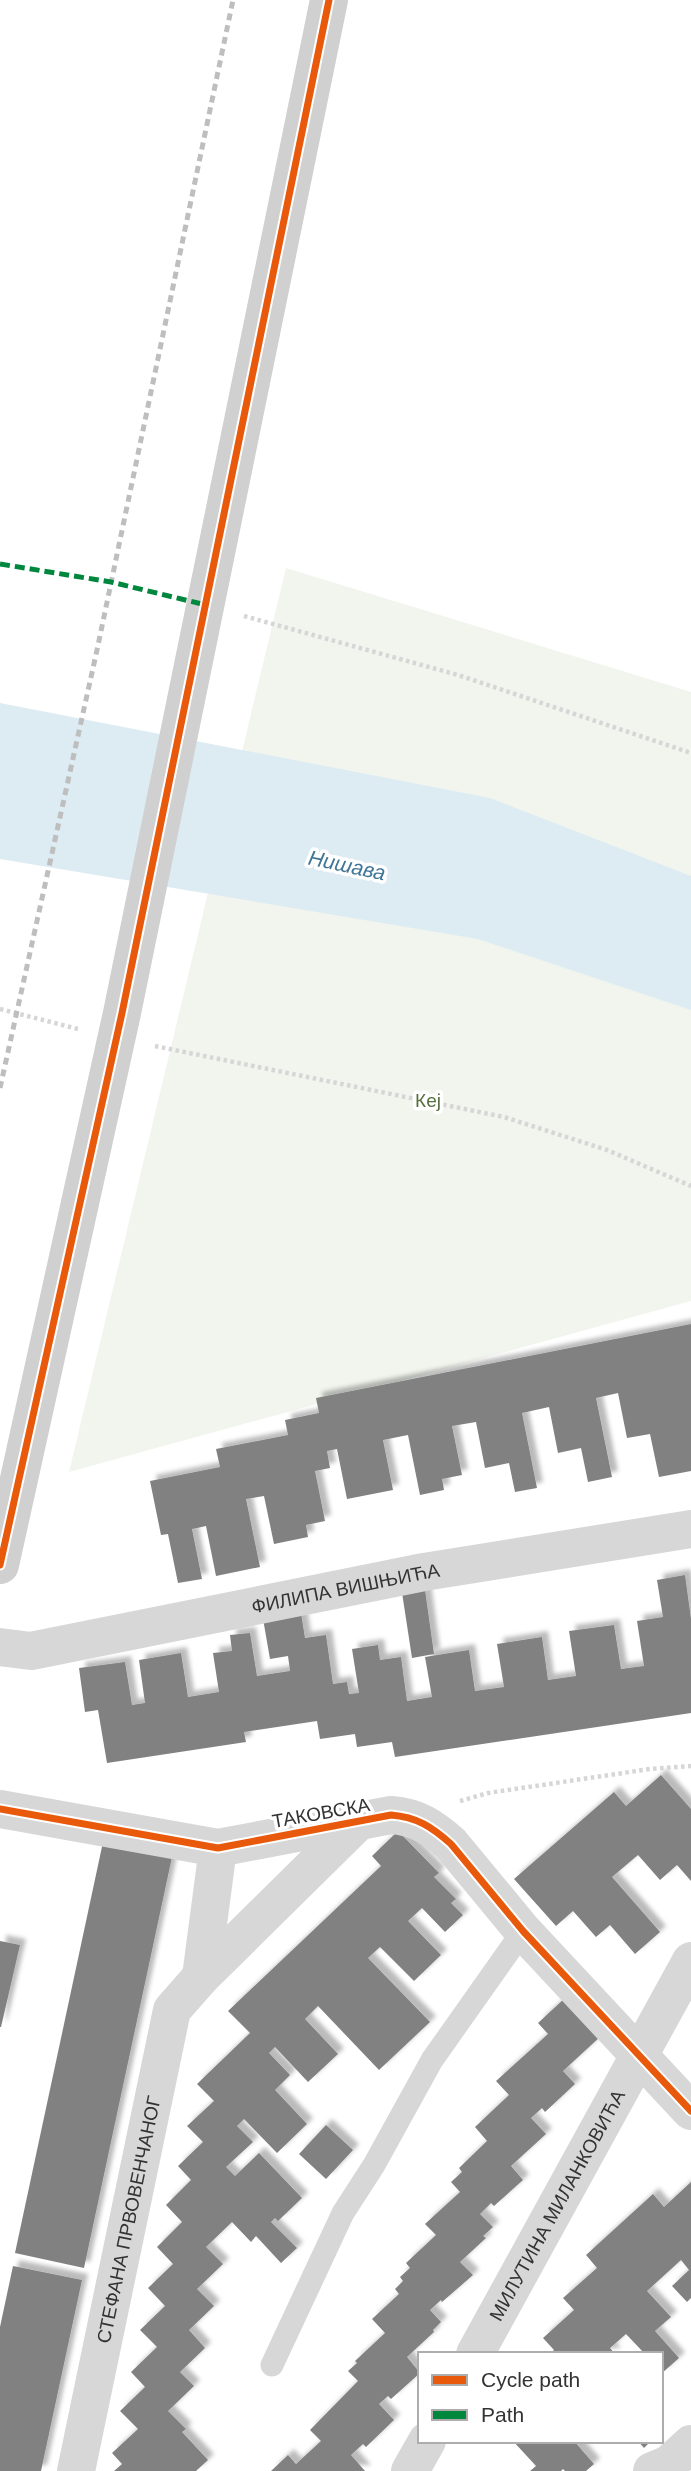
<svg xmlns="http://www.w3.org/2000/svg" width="691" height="2471" viewBox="0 0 691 2471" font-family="Helvetica,sans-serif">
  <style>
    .green { fill: #f1f5ed }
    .water { fill: #ddebf3 }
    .building { fill: #818181; filter: url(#shadow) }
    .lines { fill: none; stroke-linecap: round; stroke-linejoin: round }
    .path { stroke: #d6d6d6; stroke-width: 4.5; stroke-dasharray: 3.5 3.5; stroke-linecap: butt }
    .lane { stroke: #d7d7d7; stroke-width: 23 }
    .street { stroke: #d7d7d7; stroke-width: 38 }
    .secondary { stroke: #d0d0d0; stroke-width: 38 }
    .rail { stroke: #bebebe; stroke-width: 5; stroke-dasharray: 7 5; stroke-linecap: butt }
    .quiet { stroke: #00873e; stroke-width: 5; stroke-dasharray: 10 5; stroke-linecap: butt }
    .cycleway-casing { stroke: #fff; stroke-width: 11 }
    .cycleway { stroke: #e8590c; stroke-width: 7 }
    .labels { text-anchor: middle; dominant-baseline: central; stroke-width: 7; stroke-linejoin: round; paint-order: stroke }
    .park-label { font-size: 19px; fill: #56703f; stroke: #fff }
    .street-label { font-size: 19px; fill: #333; stroke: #fff }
    .water-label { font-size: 21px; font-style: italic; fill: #3f7597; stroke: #fff }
  </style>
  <defs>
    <filter id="shadow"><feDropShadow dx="6" dy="-6" stdDeviation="2" flood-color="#0004"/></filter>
  </defs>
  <rect width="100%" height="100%" fill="#fff"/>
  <path class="green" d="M286,568L691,692V1301L69,1472Z"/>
  <path class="water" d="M0,703L490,798L691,876V1010L478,939L0,859Z"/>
  <g class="building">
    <path d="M691,1324V1471L659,1477L650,1434L627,1438L618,1393L596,1398L612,1477L588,1482L581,1448L558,1453L549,1407L522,1413L537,1488L515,1492L509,1463L485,1468L476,1422L452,1426L462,1475L442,1479L444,1490L420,1495L408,1435L383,1440L393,1490L347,1499L337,1449L327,1451L330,1468L315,1471L325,1521L306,1525L308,1537L274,1544L264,1496L246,1499L260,1567L216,1576L206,1526L197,1528L192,1529L202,1579L178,1583L168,1534L161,1535L150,1481L220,1467L216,1449L288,1435L285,1420L319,1413L316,1398Z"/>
    <path d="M685,1575L691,1619V1713L395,1757L392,1742L357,1747L355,1734L320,1739L317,1721L244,1732L246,1742L107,1763L98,1710L85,1712L79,1668L125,1662L132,1705L145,1703L139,1660L181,1653L188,1697L219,1692L213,1653L232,1651L230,1635L250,1633L257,1676L290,1671L288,1656L270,1659L262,1613L300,1607L305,1638L326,1635L333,1684L347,1682L349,1694L359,1693L352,1649L378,1645L380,1660L401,1657L407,1701L432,1697L425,1657L469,1650L475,1691L504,1687L497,1644L542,1637L548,1680L576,1676L569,1631L614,1625L621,1669L644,1666L637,1621L663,1617L657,1580Z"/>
    <path d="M424,1583L434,1654L412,1658L401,1586Z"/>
    <path d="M661,1775L691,1809V1881L677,1865L660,1880L638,1855L612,1877L660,1932L635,1954L610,1925L596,1937L573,1911L556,1926L514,1879L614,1792L626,1806Z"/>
    <path d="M106,1828L175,1843L84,2268L15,2253Z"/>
    <path d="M398,1831L439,1873L434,1877L456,1899L451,1903L463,1915L445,1932L422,1908L408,1921L441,1955L414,1981L380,1947L368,1958L430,2022L379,2070L318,2006L305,2019L338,2054L308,2082L275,2047L269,2053L290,2075L275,2090L307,2124L277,2153L244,2119L237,2126L253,2142L226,2167L235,2176L259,2153L302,2198L278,2221L275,2218L271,2222L297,2248L281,2263L256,2236L251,2242L232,2222L206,2247L223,2264L197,2289L214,2306L189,2330L205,2348L180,2372L194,2386L168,2411L186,2429L182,2432L208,2460L196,2471H114L122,2464L112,2453L138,2429L120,2411L145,2387L131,2372L157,2347L140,2330L165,2306L148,2288L173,2264L157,2247L182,2222L166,2205L191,2180L178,2166L203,2142L187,2126L214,2101L197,2084L250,2033L228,2011L381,1866L372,1856Z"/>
    <path d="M0,1941L20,1945L1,2027H0Z"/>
    <path d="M565,1998L601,2036L563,2071L575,2084L545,2112L542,2108L531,2118L546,2134L511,2166L523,2180L494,2206L491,2203L480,2214L493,2227L483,2236L486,2238L460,2262L473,2275L442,2302L441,2300L430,2310L441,2322L433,2330L434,2332L407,2357L420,2373L391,2399L388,2396L379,2404L394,2420L366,2447L363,2444L351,2455L365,2471H271L288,2455L296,2464L321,2441L310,2430L358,2381L348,2371L357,2363L355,2361L385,2333L372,2319L399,2294L395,2289L403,2281L400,2277L410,2268L406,2263L436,2235L425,2224L460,2192L451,2182L462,2172L459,2168L487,2141L475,2127L509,2095L496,2081L548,2034L538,2023Z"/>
    <path d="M326,2125L353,2150L326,2179L299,2154Z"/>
    <path d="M691,2182V2298L687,2302L672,2286L689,2270L681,2260L647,2291L671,2317L655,2331L679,2358L661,2374V2354H645L626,2334L610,2348L615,2354H550L554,2350L543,2338L574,2310L563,2298L597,2268L586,2255L653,2194L664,2207Z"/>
    <path d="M13,2266L82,2280L41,2471H0V2327Z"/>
    <path d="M513,2441H574L594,2464L586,2471H565L563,2469L561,2471H530L536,2466Z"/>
    <path d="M638,2441H651L644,2448Z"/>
  </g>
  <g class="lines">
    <g class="path">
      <path d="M244,616L458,675L691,753"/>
      <path d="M0,1009L78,1029"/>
      <path d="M155,1046L504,1117L607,1150L691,1186"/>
      <path d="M460,1801L488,1793L650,1769L691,1766"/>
    </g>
    <path class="lane" d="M272,2365L343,2213L374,2165L432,2060L523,1931"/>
    <g class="street">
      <path id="s1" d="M0,1647L31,1651L424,1572L691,1529"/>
      <path d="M0,1809L218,1848L391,1815C417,1817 432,1827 451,1844L523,1931L691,2111"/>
      <path d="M201,1977L218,1848"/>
      <path id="s2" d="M475,2354L691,1961"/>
      <path id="s3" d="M76,2471L172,2010L201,1977L359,1821"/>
      <path d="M410,2471L427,2441"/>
      <path d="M652,2471L669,2464L691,2444"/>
    </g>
    <path class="secondary" d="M0,1565L122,1013L329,0"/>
    <path class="rail" d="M0,1088L97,650L233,0"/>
    <path class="quiet" d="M0,564L111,582L206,605"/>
    <g class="cycleway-casing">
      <g id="cycleway">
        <path d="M0,1565L122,1013L329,0"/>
        <path d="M0,1809L218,1848L391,1815C417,1817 432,1827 451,1844L523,1931L691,2111"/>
      </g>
    </g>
    <use href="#cycleway" class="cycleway"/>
  </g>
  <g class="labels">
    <g class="park-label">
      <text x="428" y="1100">Кеј</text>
    </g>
    <g class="street-label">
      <text stroke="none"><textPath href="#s1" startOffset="352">ФИЛИПА ВИШЊИЋА</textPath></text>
      <text transform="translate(321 1813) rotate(-10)">ТАКОВСКА</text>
      <text stroke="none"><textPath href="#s2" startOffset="170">МИЛУТИНА МИЛАНКОВИЋА</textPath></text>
      <text stroke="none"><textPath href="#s3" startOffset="257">СТЕФАНА ПРВОВЕНЧАНОГ</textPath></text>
    </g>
    <g class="water-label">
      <text transform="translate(347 865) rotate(12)">Нишава</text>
    </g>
  </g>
  <rect x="418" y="2352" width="245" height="91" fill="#ffffff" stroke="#adadad" stroke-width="2"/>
  <rect x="432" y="2375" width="35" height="10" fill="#e8590c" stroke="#adadad" stroke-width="2"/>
  <text x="481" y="2387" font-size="21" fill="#333333">Cycle path</text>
  <rect x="432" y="2410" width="35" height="10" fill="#00873e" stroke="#adadad" stroke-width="2"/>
  <text x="481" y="2422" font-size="21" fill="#333333">Path</text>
</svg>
